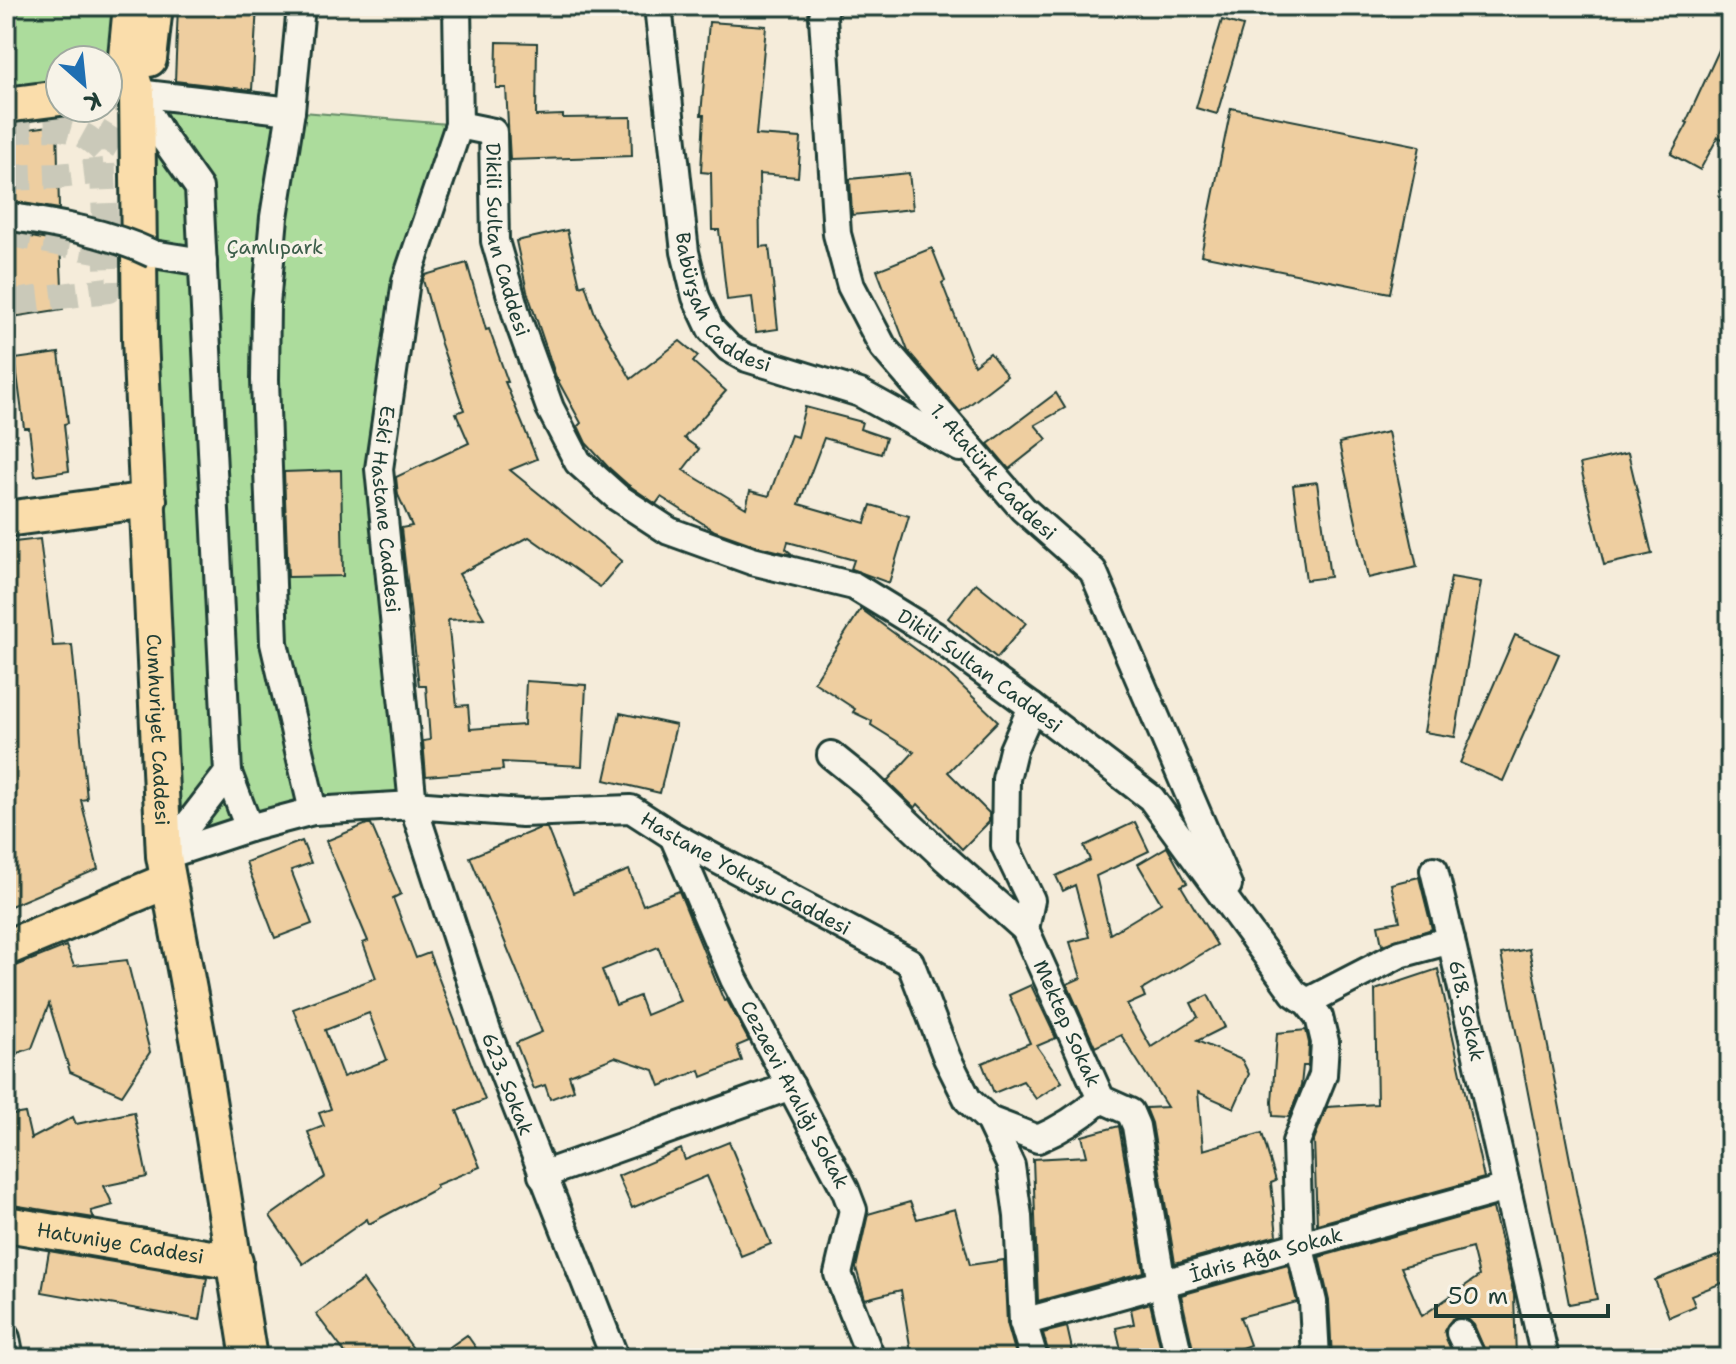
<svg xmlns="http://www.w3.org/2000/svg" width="1736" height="1364" viewBox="0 0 1736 1364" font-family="'Shantell Sans',sans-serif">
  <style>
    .green { fill: #acdc9c; stroke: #668c68; stroke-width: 2 }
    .building { fill: #eecea0; stroke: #1f3d34; stroke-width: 2; fill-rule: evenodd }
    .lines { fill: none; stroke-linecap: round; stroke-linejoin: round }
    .minor-tunnel { stroke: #cac9b9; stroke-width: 26; stroke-dasharray: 26 13; stroke-linecap: butt }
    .minor-casing { stroke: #1f3d34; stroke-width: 32 }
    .major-casing { stroke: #1f3d34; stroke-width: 40 }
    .minor { stroke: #f7f3e8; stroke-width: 26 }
    .major { stroke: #faddab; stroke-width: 34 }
    .minor-bridge-casing { stroke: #1f3d34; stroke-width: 32; stroke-linecap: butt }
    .minor-bridge { stroke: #f7f3e8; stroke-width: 26 }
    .labels { text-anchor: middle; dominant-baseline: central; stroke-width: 7; stroke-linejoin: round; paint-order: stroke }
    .street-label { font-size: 20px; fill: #1f3d34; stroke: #f7f3e8 }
    .park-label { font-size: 20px; fill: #3b5d49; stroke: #f7f3e8 }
  </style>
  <rect width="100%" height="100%" fill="#f5ecda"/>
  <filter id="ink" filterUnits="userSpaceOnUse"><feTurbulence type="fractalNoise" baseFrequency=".0125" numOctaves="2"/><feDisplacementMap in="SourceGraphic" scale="16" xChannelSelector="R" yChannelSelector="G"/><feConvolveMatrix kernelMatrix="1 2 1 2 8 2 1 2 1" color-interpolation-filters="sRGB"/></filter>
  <g filter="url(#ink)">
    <path class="green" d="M6,6H131L137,93L291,111L459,125L406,281L379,469L413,805L313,811L164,856L136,93L108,95V60H60V98L6,105Z"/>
    <g class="building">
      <path d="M178,6H257L252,90L175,81Z"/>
      <path d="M1222,20L1243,26L1217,114L1196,108Z"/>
      <path d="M709,22L766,26L756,135L801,138L798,177L759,174L760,247L769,246L778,329L756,332L752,297L727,300L719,230H712L711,173L701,172L704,115H701Z"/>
      <path d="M1730,26V130L1725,140L1718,137L1700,170L1671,154L1688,123L1686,122Z"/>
      <path d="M497,42L537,43L536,116L563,115V118L631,117L632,156L510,160L506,88H496Z"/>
      <path d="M1231,108L1420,146L1390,293L1201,255Z"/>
      <path d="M57,125L59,209L11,201L13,178H6V132Z"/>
      <path d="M909,173L913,209L852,215L850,179Z"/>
      <path d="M567,230L580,286L585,284L595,314L631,379L680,341L698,356L693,362L726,391L684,438L699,449L683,470L746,508L750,491L769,496L791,435L797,437L805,407L862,422L860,429L886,438L881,454L824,438L799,504L865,523L871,505L909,516L889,583L851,569L854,560L788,542L786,549L793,555L757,546L715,531L661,497L656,504L627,484L608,467L586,443L578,426L581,423L556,377L527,291L516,241Z"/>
      <path d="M8,233L60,242L63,309L6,318Z"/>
      <path d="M932,248L945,281L942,283L974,365L990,353L1007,376L960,412L908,351L877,270Z"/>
      <path d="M467,263L486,330L489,329L508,382H505L537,459L510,470L622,561L600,587L529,537L459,574L484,618L448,620L457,706L468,705L470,729L524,725L526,681L586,685L582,766L502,762L503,770L426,776L423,741L430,740L426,686H419L401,528L412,526L398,495L396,477L469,443L456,413L464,410L441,344L423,280L425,275Z"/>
      <path d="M59,353L68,423L64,424L69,471L35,476L29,428H24L15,359Z"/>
      <path d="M1056,393L1065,408L1035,425L1047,439L1009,469L988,444Z"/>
      <path d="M1388,432L1417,567L1368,578L1339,443Z"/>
      <path d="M1628,453L1652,554L1604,565L1580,464Z"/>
      <path d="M341,470L343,576L288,577L284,472Z"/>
      <path d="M1317,482L1330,577L1306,580L1293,485Z"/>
      <path d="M40,539L53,646L72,645L87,799L81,800L98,869L6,908V543Z"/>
      <path d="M1451,577L1481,582L1455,737L1424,732Z"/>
      <path d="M976,583L1026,623L997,658L948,618Z"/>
      <path d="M861,609L947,672L998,721L948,772L989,813V822L962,849L918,804L915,808L887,781L914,752L871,725L872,721L853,712L855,709L814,682Z"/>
      <path d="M1515,635L1559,654L1503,781L1460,763Z"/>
      <path d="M620,713L676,725L660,793L605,780Z"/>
      <path d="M1135,822L1149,851L1096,876L1110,934L1161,903L1138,864L1167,847L1187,883L1181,886L1217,945L1142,990L1145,997L1127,1005L1151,1047L1198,1017L1191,1003L1208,995L1225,1027L1197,1041L1242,1060L1249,1074L1234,1108L1198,1092L1203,1150L1262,1133L1276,1181L1271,1183L1277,1235L1175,1263L1152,1123L1146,1108L1167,1107L1121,1035L1095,1047L1067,984L1081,978L1070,942L1089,937L1075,885L1063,891L1056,876L1090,860L1084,846Z"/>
      <path d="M367,824H371L401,894L393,898L416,958L429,953L485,1100L457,1111L480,1167L436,1185L437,1188L369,1224L367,1219L303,1264L270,1216L325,1177L308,1132L324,1126L319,1113L331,1109L293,1009L376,978L363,943L368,941L326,841ZM369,1013L387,1060L343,1077L325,1030Z"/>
      <path d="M540,828H547L573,893L629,870L643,905L679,891L724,1001L727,1000L749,1041L737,1046L742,1061L702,1077L700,1070L660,1086L654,1070L615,1057L569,1075L574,1090L550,1099L545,1085L534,1089L516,1043L542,1032L470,857ZM658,947L680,1001L646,1015L639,996L616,1005L602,970Z"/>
      <path d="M302,841L311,863L291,870L312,924L275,938L246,862Z"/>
      <path d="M1419,877L1432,929L1382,945L1378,925L1400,921L1391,884Z"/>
      <path d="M66,946L74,966L127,960L150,1052L122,1095L70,1072L49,1004L32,1048L6,1057V970Z"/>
      <path d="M1529,949L1597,1299L1569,1304L1501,954Z"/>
      <path d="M1438,969L1484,1178L1317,1224L1314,1140L1327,1107L1377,1104L1375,990Z"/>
      <path d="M1031,985L1056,1038L1037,1046L1062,1082L1036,1099L1023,1081L994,1093L982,1063L1030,1043L1009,995Z"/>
      <path d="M1306,1030L1309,1043L1308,1066H1303L1301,1086L1289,1117L1273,1116L1272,1102L1277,1033Z"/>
      <path d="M134,1112L147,1177L104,1186L113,1205L91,1211L94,1218L6,1204V1116L25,1113L31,1139L73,1117L76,1124Z"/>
      <path d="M1119,1126L1144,1272L1038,1301L1033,1159L1087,1156L1082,1136Z"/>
      <path d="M729,1142L771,1244L741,1256L707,1176L632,1208L618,1176L681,1149L685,1160Z"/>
      <path d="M910,1202L917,1219L955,1209L970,1265L1004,1260L1007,1323L1017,1358H912L901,1290L865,1299L856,1268L868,1214Z"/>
      <path d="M1493,1208L1514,1295L1516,1358H1488L1474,1325L1468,1319L1460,1317L1452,1319L1444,1331L1454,1358H1332L1329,1301L1319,1257ZM1472,1248L1479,1276L1422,1316L1401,1267Z"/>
      <path d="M49,1251L207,1278L200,1320L42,1292Z"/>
      <path d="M1730,1251V1280L1691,1295L1695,1306L1669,1317L1655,1280Z"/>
      <path d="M1288,1265L1297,1302L1240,1317L1250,1345L1213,1358H1195L1181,1295Z"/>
      <path d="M363,1280L420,1358H349L316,1314Z"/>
      <path d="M1150,1303L1163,1358H1123L1116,1328L1134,1324L1131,1309Z"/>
      <path d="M1067,1327L1074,1358H1050L1043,1333Z"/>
      <path d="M467,1335L483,1358H434Z"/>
    </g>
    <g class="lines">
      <g class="minor-tunnel">
        <path d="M6,132C47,127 70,119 102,150L108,290L6,303"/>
        <path d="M102,150L137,93"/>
        <path d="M6,178L58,176L104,171"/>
        <path d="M6,233L106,252"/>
      </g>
      <g class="minor-casing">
        <g id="minor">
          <path d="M301,6L291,111L274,217L266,304L265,380L274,643L313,811"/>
          <path id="s1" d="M457,6L459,125L406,281L379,469L413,805L487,1031L615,1358"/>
          <path id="s2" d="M658,6L685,252L696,297L711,329L729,348L747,358L860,393L960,448"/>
          <path id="s3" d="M825,6L823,17L837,234L851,286L883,347L1023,509L1093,571L1228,885"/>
          <path d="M137,93L163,137L199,188L228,773L164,856"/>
          <path d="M137,93L291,111"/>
          <path id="s4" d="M459,125L493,132L495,241L518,320L550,408L578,462L617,497L669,531L752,561L854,586L934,635L1032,707L1151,798L1294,993L1307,1002L1319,1017L1325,1042L1323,1075L1296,1142L1299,1244L1313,1302L1316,1358"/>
          <path d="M153,254L203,262"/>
          <path id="s5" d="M831,755L867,784L945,858L1025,929L1101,1099L1130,1112L1136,1126L1162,1284L1179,1358"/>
          <path d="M228,773L249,828"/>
          <path id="s6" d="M673,836L734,979L845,1189L853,1210L838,1274L871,1358"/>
          <path id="s7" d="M164,856L249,828L313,811L413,805L522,813L631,809L673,836L910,962L947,1058L968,1100L989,1120L1011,1166L1018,1216L1023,1322L1034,1358"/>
          <path d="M1434,870L1451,940"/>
          <path d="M1025,929L1031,900L1005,846L1006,779L1013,750L1032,707"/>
          <path id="s8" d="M1307,1002L1400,954L1451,940L1545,1358"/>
          <path d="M989,1120L1038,1139C1062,1129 1081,1116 1101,1099"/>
          <path d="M542,1175L791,1086"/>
          <path id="s9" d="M1023,1322L1507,1188"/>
          <path d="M1460,1333L1472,1358"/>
          <path d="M6,1338L10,1358"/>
        </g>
      </g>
      <g class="major-casing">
        <g id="major">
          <path id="s10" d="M131,6L126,57L137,93L140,338L164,856L200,1049L249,1358"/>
          <path d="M149,59L155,6"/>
          <path d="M6,105L60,98"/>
          <path d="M6,519L149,500"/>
          <path d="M6,948L167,881"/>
          <path id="s11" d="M6,1224L235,1262"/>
        </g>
      </g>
      <use href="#minor" class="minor"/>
      <use href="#major" class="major"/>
      <g class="minor-bridge-casing">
        <path id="minor-bridge" d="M6,216C57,224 107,232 153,254"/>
      </g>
      <use href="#minor-bridge" class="minor-bridge"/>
    </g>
  </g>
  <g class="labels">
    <g class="street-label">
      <text stroke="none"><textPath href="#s4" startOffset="144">Dikili Sultan Caddesi</textPath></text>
      <text stroke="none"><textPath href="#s2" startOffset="314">Babürşah Caddesi</textPath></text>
      <text stroke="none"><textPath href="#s3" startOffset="518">1. Atatürk Caddesi</textPath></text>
      <text stroke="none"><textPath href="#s1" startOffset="514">Eski Hastane Caddesi</textPath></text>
      <text stroke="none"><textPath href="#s4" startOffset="840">Dikili Sultan Caddesi</textPath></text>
      <text stroke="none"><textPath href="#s10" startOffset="726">Cumhuriyet Caddesi</textPath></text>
      <text stroke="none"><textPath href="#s7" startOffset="606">Hastane Yokuşu Caddesi</textPath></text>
      <text stroke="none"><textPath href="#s8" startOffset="230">618. Sokak</textPath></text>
      <text stroke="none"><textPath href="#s5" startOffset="364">Mektep Sokak</textPath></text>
      <text stroke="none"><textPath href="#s1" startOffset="1106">623. Sokak</textPath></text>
      <text stroke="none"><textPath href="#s6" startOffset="286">Cezaevi Aralığı Sokak</textPath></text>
      <text stroke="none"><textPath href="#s11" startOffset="116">Hatuniye Caddesi</textPath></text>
      <text stroke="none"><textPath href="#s9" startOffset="252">İdris Ağa Sokak</textPath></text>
    </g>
    <g class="park-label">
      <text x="275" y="247">Çamlıpark</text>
    </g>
  </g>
  <rect width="1736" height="1364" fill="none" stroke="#f7f3e8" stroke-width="32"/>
  <rect x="16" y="16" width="1704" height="1332" fill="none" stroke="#1f3d34" stroke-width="3" filter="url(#ink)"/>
  <g transform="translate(84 84) rotate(153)"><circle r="38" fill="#f7f3e8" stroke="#a1aaa0" stroke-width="2"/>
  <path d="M0-6L14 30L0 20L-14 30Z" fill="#1f6fb2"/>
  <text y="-12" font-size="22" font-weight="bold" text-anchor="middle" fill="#1f3d34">K</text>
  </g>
  <path d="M1436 1304v12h172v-12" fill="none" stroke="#1f3d34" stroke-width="4"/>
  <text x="1448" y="1304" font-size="24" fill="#1f3d34" stroke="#f7f3e8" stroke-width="6" paint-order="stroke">50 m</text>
</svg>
